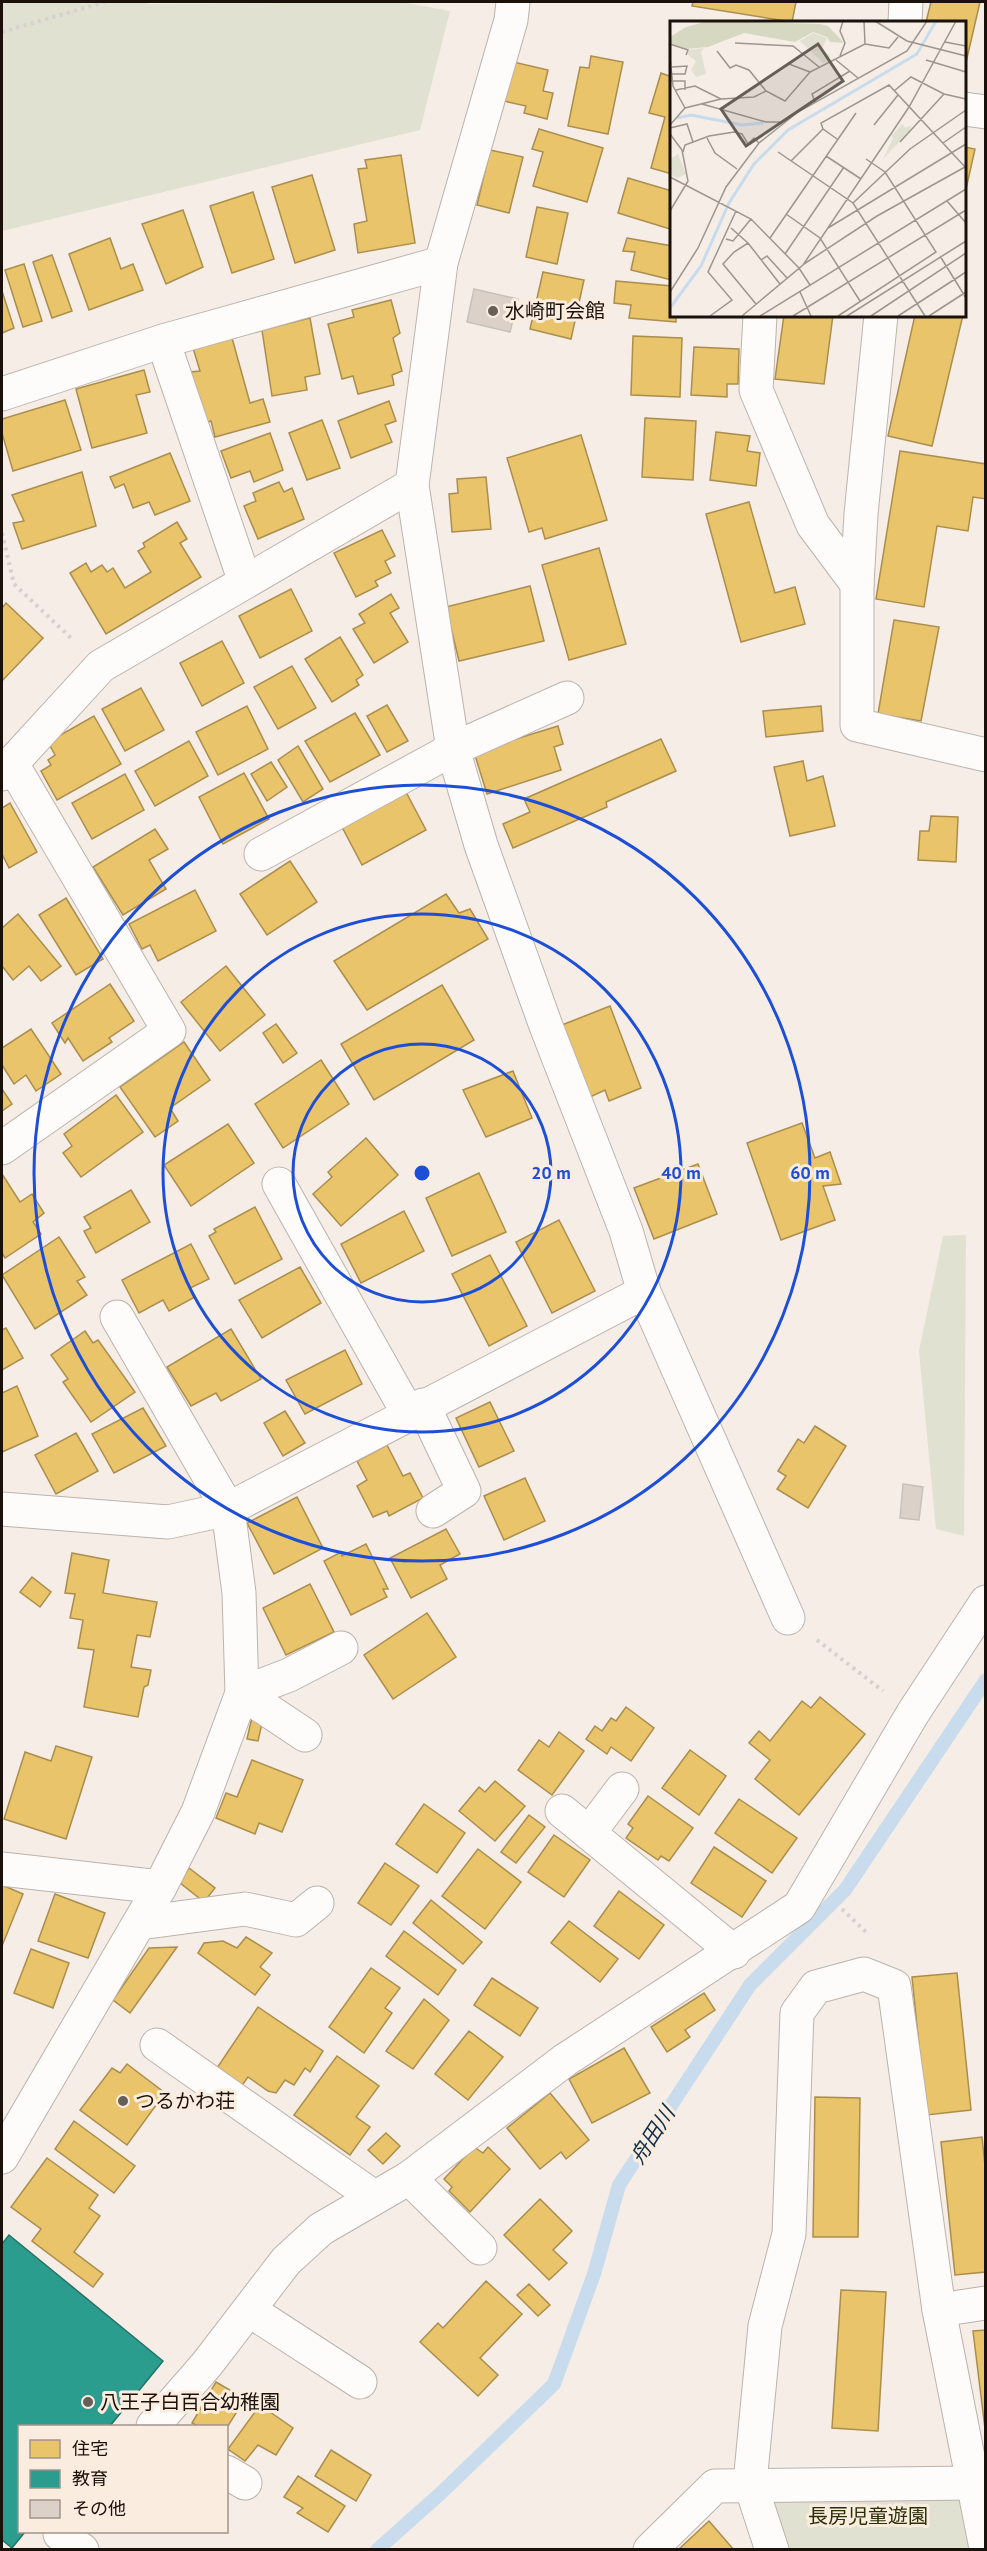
<svg xmlns="http://www.w3.org/2000/svg" width="987" height="2551" viewBox="0 0 987 2551" font-family="'PT Sans','Noto Sans JP',sans-serif">
  <style>
    .green { fill: #e1e1d1 }
    .homes { fill: #e9c46a; stroke: #ab8e4d; stroke-width: 1.5 }
    .schools { fill: #2a9d8f; stroke: #257367; stroke-width: 1.5 }
    .lines { fill: none; stroke-linecap: round; stroke-linejoin: round }
    .stream { stroke: #c9dced; stroke-width: 14 }
    .building { fill: #dbd1c9; stroke: #c8c0ba; stroke-width: 1.5 }
    .minor-casing { stroke: #bbb3ac; stroke-width: 35 }
    .path { stroke: #d4d1cf; stroke-width: 4; stroke-dasharray: 3 4.5; stroke-linecap: butt }
    .minor { stroke: #fefcfb; stroke-width: 33 }
    .ring { fill: none; stroke: #1d4ed8; stroke-width: 3 }
    .poi-dot { fill: #665e57; stroke: #fbece0; stroke-width: 2 }
    .labels { text-anchor: middle; dominant-baseline: central; stroke-width: 6; stroke-linejoin: round; paint-order: stroke }
    .poi-label { font-size: 20px; fill: #19110a; stroke: #fbece0; text-anchor: start }
    .park-label { font-size: 20px; fill: #283004; stroke: #fbece0 }
    .water-label { font-size: 21px; font-style: italic; fill: #0b2f4a; stroke: #fbece0 }
    .inset-river { fill: none; stroke: #c9dced; stroke-width: 3 }
    .inset-road { fill: none; stroke: #9d958e; stroke-width: 1.5 }
    .view { fill: #665e57; fill-opacity: 0.15; stroke: #665e57; stroke-width: 3 }
    .inset-edge { fill: none; stroke: #19110a; stroke-width: 3 }
    .centre { fill: #1d4ed8; stroke: #fbece0; stroke-width: 3 }
    .ring-label { font-size: 18px; text-anchor: middle; font-weight: bold; fill: #1d4ed8; stroke: #fbece0; stroke-width: 6; stroke-linejoin: round; paint-order: stroke }
  </style>
  <rect width="100%" height="100%" fill="#f5ede6"/>
  <g class="green">
    <path d="M2,2H147L148,4L402,2L450,11L420,130L2,231Z"/>
    <path d="M966,1235L964,1536L936,1529L919,1351L943,1236Z"/>
    <path d="M750,2483H971L985,2549H772Z"/>
  </g>
  <g class="homes">
    <path d="M693,2H796L792,22L692,6Z"/>
    <path d="M931,2H980L964,71V22H926Z"/>
    <path d="M591,56L623,62L608,134L568,126L580,67L589,68Z"/>
    <path d="M505,60L548,70L543,91L553,93L547,119L524,113L526,106L504,101Z"/>
    <path d="M661,73L672,77V174L651,168L665,117L649,113Z"/>
    <path d="M539,129L603,148L587,202L533,186L543,152L532,149Z"/>
    <path d="M964,147L975,149L964,198Z"/>
    <path d="M490,150L523,157L509,213L477,205Z"/>
    <path d="M401,155L415,243L358,253L354,224L367,221L358,169L367,168L365,160Z"/>
    <path d="M312,175L335,250L295,263L272,187Z"/>
    <path d="M628,178L672,191L670,229L618,213Z"/>
    <path d="M253,192L274,259L232,273L210,206Z"/>
    <path d="M537,207L568,213L557,264L526,257Z"/>
    <path d="M183,210L203,267L166,284L142,224Z"/>
    <path d="M110,238L121,269L133,264L143,290L89,310L69,254Z"/>
    <path d="M627,238L672,246V280L631,270L635,252L623,251Z"/>
    <path d="M52,255L72,311L52,318L33,262Z"/>
    <path d="M24,264L42,321L23,327L5,270Z"/>
    <path d="M543,272L584,280L571,339L530,329Z"/>
    <path d="M616,281L672,286V315H676V322L629,318L631,305L614,303Z"/>
    <path d="M2,291L14,328L2,333Z"/>
    <path d="M391,300L400,333L393,338L402,371L392,375L394,385L358,394L353,376L342,379L328,324L354,317L352,310Z"/>
    <path d="M784,315H833L824,384L775,379Z"/>
    <path d="M915,315H963L932,446L888,436Z"/>
    <path d="M310,318L320,374L305,377L307,390L272,396L262,330Z"/>
    <path d="M633,336L682,338L680,397L631,395Z"/>
    <path d="M232,338L250,403L263,399L270,422L215,437L211,421L205,423L190,372L200,371L193,348Z"/>
    <path d="M694,347L739,349L738,384H727V397L691,395Z"/>
    <path d="M144,370L150,392L136,395L147,433L92,448L76,389Z"/>
    <path d="M65,400L81,450L13,471L2,433V419Z"/>
    <path d="M389,401L396,421L385,425L392,442L351,458L338,421Z"/>
    <path d="M645,418L696,421L693,480L642,477Z"/>
    <path d="M322,420L340,468L307,480L289,433Z"/>
    <path d="M716,432L750,436L747,451L760,453L756,486L710,480Z"/>
    <path d="M270,433L283,470L254,482L250,471L231,478L221,451Z"/>
    <path d="M581,435L607,520L545,539L542,528L529,532L507,458Z"/>
    <path d="M900,451L986,464V499L973,497L968,531L937,526L924,607L876,599Z"/>
    <path d="M170,453L190,501L155,515L149,502L133,508L124,484L115,488L110,477Z"/>
    <path d="M82,472L96,526L22,549L13,523L24,521L12,495Z"/>
    <path d="M486,477L491,529L452,532L449,494L458,493L457,479Z"/>
    <path d="M279,482L284,492L292,488L304,519L258,539L244,506L256,501L253,493Z"/>
    <path d="M749,502L775,593L795,587L805,624L741,642L706,514Z"/>
    <path d="M177,522L187,539L180,543L201,577L106,634L70,573L86,563L91,572L102,565L107,572L113,568L125,588L151,572L138,551L145,547L143,543Z"/>
    <path d="M382,530L395,556L385,561L391,573L375,581L378,586L356,597L334,553Z"/>
    <path d="M599,548L626,644L569,660L542,565Z"/>
    <path d="M530,586L544,641L459,661L446,607Z"/>
    <path d="M291,589L312,631L260,658L239,616Z"/>
    <path d="M391,594L399,608L390,613L408,642L374,663L353,629L365,623L359,614Z"/>
    <path d="M6,603L43,638L2,681V608Z"/>
    <path d="M894,620L939,627L921,721L878,714Z"/>
    <path d="M340,637L363,675L356,680L359,685L332,702L305,659Z"/>
    <path d="M222,641L244,683L202,706L180,663Z"/>
    <path d="M292,666L316,708L278,729L254,687Z"/>
    <path d="M141,688L164,730L125,751L102,709Z"/>
    <path d="M387,705L408,741L387,752L367,716Z"/>
    <path d="M247,706L268,749L218,775L196,732Z"/>
    <path d="M821,706L823,731L766,737L763,711Z"/>
    <path d="M355,713L380,755L330,782L305,741Z"/>
    <path d="M94,716L121,764L57,800L41,771L51,765L48,760L55,755L48,742Z"/>
    <path d="M558,726L563,744L554,747L561,770L487,794L474,752Z"/>
    <path d="M661,739L676,771L606,802L607,807L513,848L503,824L530,812L524,799Z"/>
    <path d="M189,741L208,776L155,806L135,771Z"/>
    <path d="M298,746L323,789L303,802L278,760Z"/>
    <path d="M803,761L807,781L823,776L835,826L790,836L774,767Z"/>
    <path d="M271,762L287,787L267,801L251,774Z"/>
    <path d="M244,773L269,819L223,844L199,797Z"/>
    <path d="M125,774L144,810L92,839L72,803Z"/>
    <path d="M406,792L426,830L362,865L342,827Z"/>
    <path d="M10,803L37,852L9,868L2,854V808Z"/>
    <path d="M931,816L958,817L956,862L918,860L920,831H929Z"/>
    <path d="M155,829L168,849L149,860L166,889L123,915L93,867Z"/>
    <path d="M290,861L317,902L267,935L240,894Z"/>
    <path d="M195,890L216,931L158,961L150,945L142,949L129,924Z"/>
    <path d="M446,894L459,913L470,909L488,939L367,1010L334,961Z"/>
    <path d="M66,898L103,959L76,975L39,915Z"/>
    <path d="M18,914L61,966L41,981L29,966L13,980L2,966V928Z"/>
    <path d="M226,966L265,1015L220,1051L181,1002Z"/>
    <path d="M110,984L134,1021L109,1038L112,1042L83,1061L68,1038L65,1043L52,1023Z"/>
    <path d="M442,985L474,1040L374,1100L341,1044Z"/>
    <path d="M610,1006L641,1088L609,1101L605,1090L590,1097L562,1025Z"/>
    <path d="M276,1024L297,1053L283,1063L263,1033Z"/>
    <path d="M31,1029L61,1074L36,1091L26,1075L14,1084L2,1065V1048Z"/>
    <path d="M184,1042L210,1080L170,1108L178,1121L155,1137L120,1087Z"/>
    <path d="M321,1060L349,1104L283,1148L255,1104Z"/>
    <path d="M513,1071L532,1118L486,1137L463,1090Z"/>
    <path d="M2,1089L12,1104L2,1111Z"/>
    <path d="M116,1095L143,1132L81,1177L63,1153L72,1146L64,1134Z"/>
    <path d="M802,1123L815,1158L830,1152L841,1184L823,1186L835,1220L781,1240L747,1143Z"/>
    <path d="M228,1124L254,1163L191,1206L164,1165Z"/>
    <path d="M366,1138L398,1175L341,1226L313,1194L332,1177L328,1172Z"/>
    <path d="M698,1164L717,1214L654,1239L634,1188Z"/>
    <path d="M479,1173L506,1232L452,1256L426,1198Z"/>
    <path d="M2,1174L20,1202L32,1194L44,1213L33,1222L41,1234L5,1258L2,1253Z"/>
    <path d="M131,1190L150,1222L96,1253L84,1231L91,1228L84,1217Z"/>
    <path d="M255,1207L282,1259L235,1284L209,1236L216,1232L214,1229Z"/>
    <path d="M404,1211L424,1251L361,1283L341,1244Z"/>
    <path d="M559,1220L595,1291L552,1313L516,1242Z"/>
    <path d="M59,1237L85,1277L77,1281L87,1295L35,1329L2,1275Z"/>
    <path d="M191,1244L209,1279L190,1288L195,1297L169,1311L163,1300L139,1313L122,1280Z"/>
    <path d="M490,1255L527,1326L489,1346L452,1274Z"/>
    <path d="M300,1267L321,1303L262,1338L239,1300Z"/>
    <path d="M6,1328L23,1358L2,1370V1330Z"/>
    <path d="M231,1329L261,1379L221,1401L216,1393L191,1406L167,1367Z"/>
    <path d="M85,1331L93,1343L98,1340L135,1392L91,1422L63,1382L68,1379L51,1355Z"/>
    <path d="M345,1350L362,1384L305,1414L286,1380Z"/>
    <path d="M17,1386L38,1436L2,1452V1393Z"/>
    <path d="M490,1402L514,1451L479,1467L456,1418Z"/>
    <path d="M143,1408L166,1446L114,1473L92,1434Z"/>
    <path d="M285,1411L305,1443L283,1456L264,1423Z"/>
    <path d="M815,1426L846,1446L808,1508L777,1489L786,1476L778,1471L798,1439L804,1443Z"/>
    <path d="M76,1433L98,1471L56,1494L35,1455Z"/>
    <path d="M387,1445L403,1476L410,1473L423,1498L389,1516L387,1511L373,1517L357,1486L367,1480L357,1461Z"/>
    <path d="M525,1478L545,1521L504,1540L484,1496Z"/>
    <path d="M297,1497L323,1548L274,1574L247,1523Z"/>
    <path d="M446,1529L460,1554L440,1565L447,1579L411,1598L390,1558Z"/>
    <path d="M366,1544L388,1589H383L387,1597L351,1615L324,1561L341,1552L342,1556Z"/>
    <path d="M72,1553L109,1560L103,1593L157,1602L150,1637L137,1635L131,1667L151,1670L148,1685L144,1687L138,1717L84,1707L94,1650L78,1648L83,1620L70,1618L75,1594L65,1593Z"/>
    <path d="M32,1577L51,1592L40,1607L20,1592Z"/>
    <path d="M310,1584L334,1632L286,1655L263,1608Z"/>
    <path d="M427,1613L456,1657L393,1699L364,1655Z"/>
    <path d="M820,1697L865,1734L799,1815L755,1779L770,1760L749,1743L759,1731L770,1741L802,1701L811,1708Z"/>
    <path d="M626,1707L654,1728L631,1761L611,1747L607,1754L586,1739L595,1726L602,1731L611,1718L616,1721Z"/>
    <path d="M252,1717L263,1719L258,1741L247,1739Z"/>
    <path d="M559,1732L584,1751L552,1795L518,1770L539,1740L549,1747Z"/>
    <path d="M56,1746L92,1757L66,1839L4,1819L25,1752L51,1761Z"/>
    <path d="M690,1750L726,1776L699,1815L662,1788Z"/>
    <path d="M252,1760L303,1780L282,1832L259,1823L255,1834L216,1818L226,1793L237,1797Z"/>
    <path d="M495,1781L525,1806L495,1841L459,1811L479,1787L485,1792Z"/>
    <path d="M648,1796L693,1828L669,1861L661,1856L658,1860L626,1838L633,1828L628,1824Z"/>
    <path d="M739,1799L797,1838L772,1873L715,1833Z"/>
    <path d="M424,1804L465,1833L437,1873L396,1844Z"/>
    <path d="M529,1815L545,1827L516,1863L501,1852Z"/>
    <path d="M554,1835L590,1860L564,1897L528,1872Z"/>
    <path d="M714,1847L766,1881L742,1917L691,1883Z"/>
    <path d="M478,1849L521,1882L485,1929L442,1896Z"/>
    <path d="M385,1863L419,1886L391,1925L358,1903Z"/>
    <path d="M189,1868L215,1888L204,1902L179,1882Z"/>
    <path d="M2,1885L23,1894L2,1946Z"/>
    <path d="M619,1891L664,1925L639,1959L594,1926Z"/>
    <path d="M55,1894L105,1913L88,1958L38,1941Z"/>
    <path d="M431,1900L482,1942L463,1964L413,1923Z"/>
    <path d="M569,1921L618,1959L600,1982L551,1943Z"/>
    <path d="M404,1931L456,1970L438,1995L386,1956Z"/>
    <path d="M246,1937L272,1953L260,1967L270,1975L255,1995L198,1953L204,1943L223,1941L237,1948Z"/>
    <path d="M177,1947L130,2013L113,2000L149,1948Z"/>
    <path d="M31,1949L69,1963L53,2008L14,1993Z"/>
    <path d="M371,1968L400,1988L385,2008L392,2013L364,2053L329,2027Z"/>
    <path d="M957,1973L971,2110L926,2115L912,1977Z"/>
    <path d="M492,1978L538,2008L520,2036L474,2005Z"/>
    <path d="M704,1993L715,2010L685,2030L690,2037L667,2052L651,2027Z"/>
    <path d="M424,1999L449,2020L413,2069L386,2051Z"/>
    <path d="M258,2007L323,2051L310,2072L305,2068L294,2085L285,2080L276,2093L268,2091L248,2077L240,2088L215,2071Z"/>
    <path d="M469,2031L503,2057L468,2100L435,2074Z"/>
    <path d="M624,2048L650,2093L592,2123L569,2079Z"/>
    <path d="M337,2056L379,2086L356,2117L370,2127L350,2155L294,2115Z"/>
    <path d="M127,2064L165,2093L127,2145L80,2110L112,2068L120,2073Z"/>
    <path d="M550,2093L589,2140L566,2159L561,2152L540,2169L507,2128Z"/>
    <path d="M815,2097L860,2098L858,2237H813Z"/>
    <path d="M74,2121L135,2166L114,2193L55,2149Z"/>
    <path d="M386,2133L400,2146L383,2164L368,2150Z"/>
    <path d="M982,2137L986,2175V2272L955,2275L941,2142Z"/>
    <path d="M474,2147L483,2153L488,2147L510,2169L470,2212L449,2191L452,2187L444,2179Z"/>
    <path d="M47,2158L98,2195L89,2208L100,2216L74,2252L103,2274L93,2287L32,2241L41,2229L11,2207Z"/>
    <path d="M540,2199L572,2231L553,2250L567,2263L549,2280L504,2235Z"/>
    <path d="M486,2281L522,2314L480,2358L498,2375L478,2396L420,2342L438,2323L443,2328Z"/>
    <path d="M529,2284L550,2305L538,2316L517,2295Z"/>
    <path d="M841,2290L886,2292L878,2431L832,2428Z"/>
    <path d="M986,2330V2437L973,2331Z"/>
    <path d="M216,2382L245,2399L226,2429V2426H198L192,2423Z"/>
    <path d="M260,2405L293,2428L276,2455L258,2445L245,2461L228,2449Z"/>
    <path d="M331,2450L371,2475L356,2501L315,2476Z"/>
    <path d="M298,2476L345,2506L328,2532L297,2513L303,2508L284,2497Z"/>
    <path d="M709,2521L734,2550H678Z"/>
  </g>
  <path class="schools" d="M9,2235L163,2361L110,2426H20V2532H25L12,2548L2,2540V2244Z"/>
  <g class="lines">
    <path class="stream" d="M377,2550L441,2493L554,2384L594,2274L619,2185L750,1985L845,1890L986,1680"/>
  </g>
  <g class="building">
    <path d="M474,289L518,299L510,332L467,322Z"/>
    <path d="M903,1484L923,1487L919,1520L900,1518Z"/>
  </g>
  <g class="lines">
    <g class="minor-casing">
      <g id="minor">
        <path d="M905,22L906,2"/>
        <path d="M964,109L986,112"/>
        <path d="M760,315L756,390L813,525L857,584"/>
        <path d="M881,315L861,514L857,584V725L986,755"/>
        <path d="M163,341L245,582"/>
        <path d="M2,394L163,341L441,263"/>
        <path d="M2,774L101,666L412,485"/>
        <path d="M261,854L453,749L567,698"/>
        <path d="M2,1148L169,1031L12,764"/>
        <path d="M279,1184L408,1413"/>
        <path d="M644,1292L788,1618"/>
        <path d="M423,1405L464,1491L433,1511"/>
        <path d="M2,1509L168,1522L228,1509L644,1292L626,1231L546,1026L481,845L453,749L412,485L441,263L511,20L513,2"/>
        <path d="M242,1693L289,1675L341,1648"/>
        <path d="M242,1693L305,1735"/>
        <path d="M562,1811L734,1952"/>
        <path d="M589,1833L622,1789"/>
        <path d="M2,1869L160,1887"/>
        <path d="M140,1923L245,1909L296,1920L317,1903"/>
        <path d="M157,2045L374,2197"/>
        <path d="M2,2157L160,1887L198,1812L242,1693L239,1593L228,1509L117,1317"/>
        <path d="M409,2178L480,2248"/>
        <path d="M249,2310L360,2382"/>
        <path d="M939,2310L986,2303"/>
        <path d="M153,2426L207,2364L286,2261L321,2229L409,2178L565,2060L799,1907L913,1713L986,1602"/>
        <path d="M226,2472L245,2483"/>
        <path d="M60,2534L82,2550"/>
        <path d="M650,2550L715,2486L971,2483"/>
        <path d="M772,2550L750,2483L765,2326L789,2234L797,2013L816,1987L864,1974L894,1986L939,2310L986,2548"/>
      </g>
    </g>
    <g class="path">
      <path d="M2,32L105,2"/>
      <path d="M2,533L14,584L73,640"/>
      <path d="M817,1640L883,1691"/>
      <path d="M842,1909L869,1935"/>
    </g>
    <use href="#minor" class="minor"/>
  </g>
  <g class="ring">
    <circle cx="422" cy="1173" r="129"/>
    <circle cx="422" cy="1173" r="259"/>
    <circle cx="422" cy="1173" r="388"/>
  </g>
  <g class="poi-dot">
    <circle cx="493" cy="311" r="6"/>
    <circle cx="123" cy="2101" r="6"/>
    <circle cx="88" cy="2402" r="6"/>
  </g>
  <g class="labels">
    <g class="poi-label">
      <text x="505" y="311">水崎町会館</text>
      <text x="135" y="2101">つるかわ荘</text>
      <text x="100" y="2402">八王子白百合幼稚園</text>
    </g>
    <g class="park-label">
      <text x="868" y="2516">長房児童遊園</text>
    </g>
    <g class="water-label">
      <text transform="translate(652 2135) rotate(-57)">舟田川</text>
    </g>
  </g>
  <g transform="translate(670 21)">
    <rect width="296" height="296" fill="#f5ede6"/>
    <path d="M143,12L157,17L152,28L160,35L159,40L153,42L130,20ZM34,27L31,31L36,53L26,56L21,49L26,40L17,33L19,29ZM232,103L236,107L241,104L240,110L213,138L223,117L221,115ZM8,133L16,153L7,157L0,153V138Z" fill="#e1e1d1"/>
    <path d="M38,0L150,3L158,5L174,22L160,21L157,16L143,11L125,21L74,12L38,26L16,28L0,22V16L16,6Z" fill="#d6d8c1"/>
    <path class="inset-river" d="M7,97L21,94L72,104L93,102M0,287L31,245L59,182L84,143L118,109L247,33L266,0"/>
    <path class="inset-road" d="M205,0L237,20L296,35M275,21L296,25M65,22L123,25L149,46M0,23L18,29L16,34M195,23L219,27L228,16M47,30L60,47L66,44L79,49L96,70L115,80L140,51L195,23L194,0M170,35L175,22L170,10L173,0M0,37L3,65L15,87M166,39L188,57M256,39L296,51M119,43L140,51M2,46L17,45L15,53H2M1,60H15V69M6,69L25,65L51,78M224,70L241,56L274,73L296,78M145,81L142,73L180,50M32,83L96,101H110M0,104L15,87L51,78L84,76L96,70M204,104L228,74M0,107L17,103L23,121M153,108L151,102L219,64L296,147M0,113L12,129L18,160L0,190M37,117L45,132L67,148M230,121L274,73M273,122L296,106M13,131L15,124L39,115L64,111L72,113L78,123L84,117L89,122M108,131L183,182L255,295M156,135L191,158M121,140L153,108L167,118M0,156L81,198L129,247L140,264M277,180L296,202M183,182L240,128L296,89M116,193L150,217L190,280M61,207L78,222M158,207L296,123M100,217L186,92M56,218L63,220L81,198M115,233L174,146M270,235L296,277M91,239L97,235L117,257M134,243L207,195L295,146M0,271L28,227L56,166L89,122L128,91L237,30L257,0M130,271L141,295M86,283L53,243L64,231L78,222L110,263M40,295L62,279L38,251L66,190M72,295L133,244L239,86L286,0M90,295L296,168M123,295L296,189M168,295L266,231L215,151L196,138M177,295L296,220M201,295L296,232M228,295L296,251M259,295L296,271"/>
    <path class="view" d="M148,23L173,60L76,125L51,88Z"/>
    <rect width="296" height="296" class="inset-edge"/>
  </g>
  <circle cx="422" cy="1173" r="9" class="centre"/>
  <g class="ring-label">
    <text x="551" y="1179">20 m</text>
    <text x="681" y="1179">40 m</text>
    <text x="810" y="1179">60 m</text>
  </g>
  <rect width="987" height="2551" fill="none" stroke="#19110a" stroke-width="6"/>
  <rect x="18" y="2425" width="210" height="108" fill="#fbece0" stroke="#a1948a" stroke-width="1.5"/>
  <rect x="30" y="2440" width="30" height="18" fill="#e9c46a" stroke="#a1948a" stroke-width="1.5"/>
  <text x="72" y="2455" font-size="18" fill="#19110a">住宅</text>
  <rect x="30" y="2470" width="30" height="18" fill="#2a9d8f" stroke="#a1948a" stroke-width="1.5"/>
  <text x="72" y="2485" font-size="18" fill="#19110a">教育</text>
  <rect x="30" y="2500" width="30" height="18" fill="#dbd1c9" stroke="#a1948a" stroke-width="1.5"/>
  <text x="72" y="2515" font-size="18" fill="#19110a">その他</text>
</svg>
